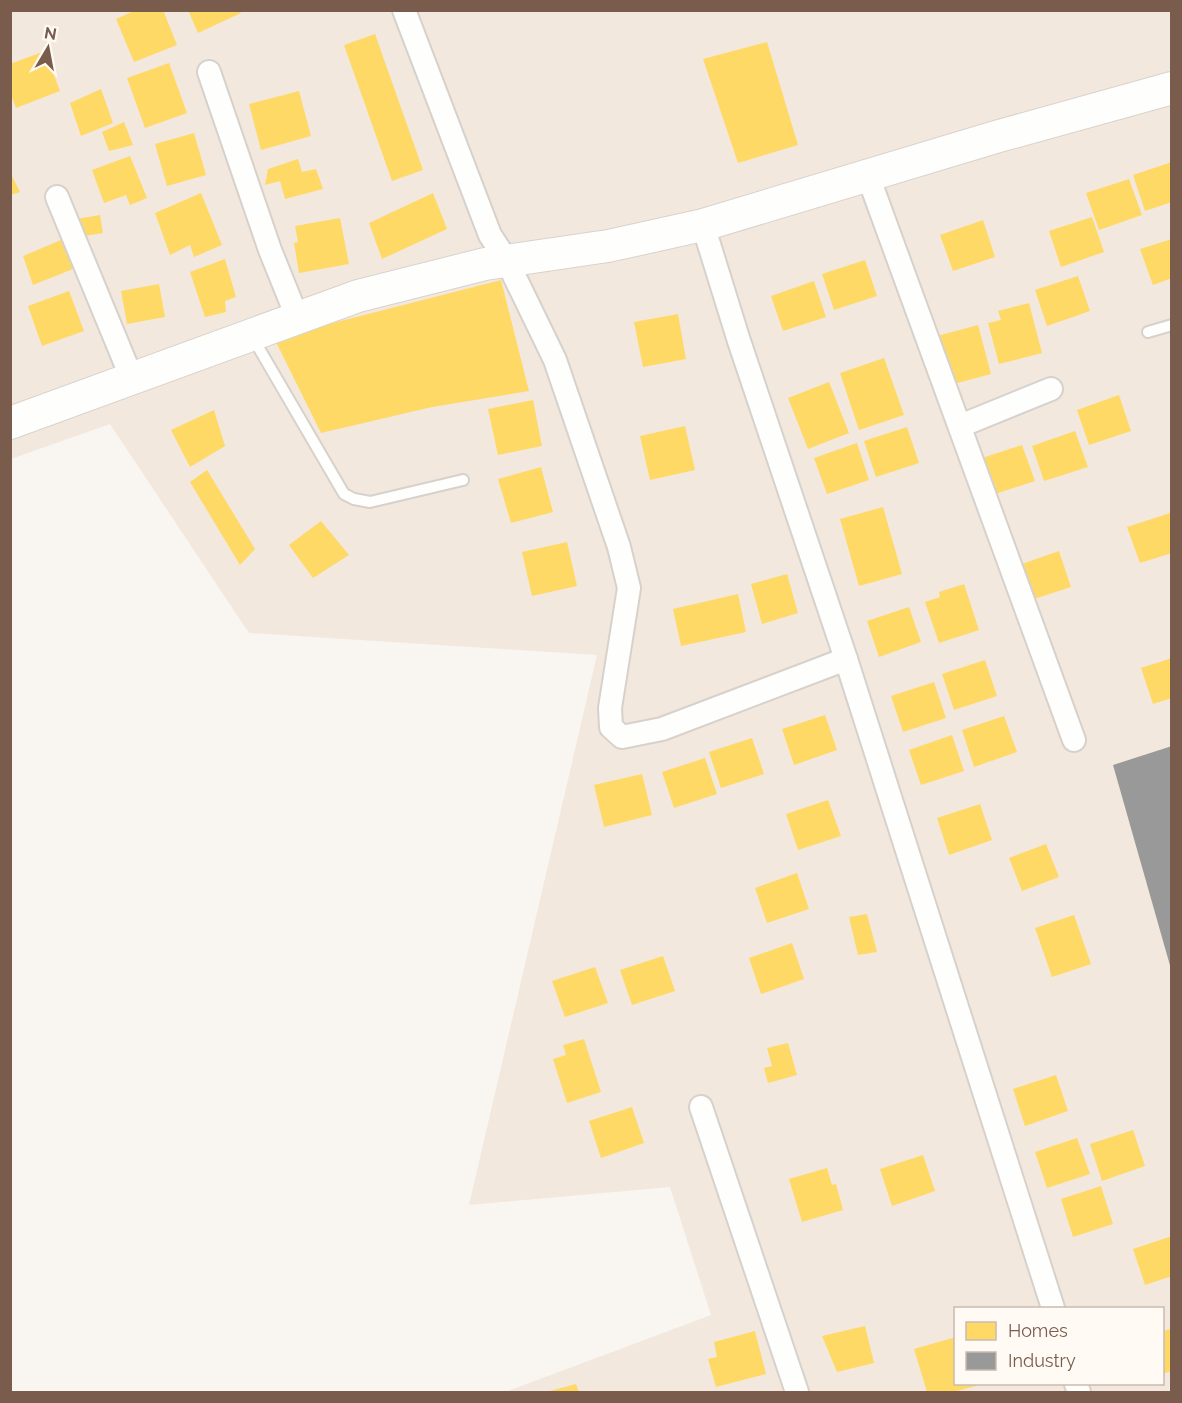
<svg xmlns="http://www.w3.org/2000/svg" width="1182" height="1403" viewBox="0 0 1182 1403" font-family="Raleway,sans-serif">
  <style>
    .residential { fill: #f2e8de; fill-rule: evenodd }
    .homes { fill: #ffd966 }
    .industry { fill: #999 }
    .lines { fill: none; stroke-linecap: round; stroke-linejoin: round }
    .lane-casing { stroke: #d7d1cb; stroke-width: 14 }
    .street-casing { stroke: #d7d1cb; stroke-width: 26 }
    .secondary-casing { stroke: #d9d2cb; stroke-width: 34 }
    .lane { stroke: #fefefd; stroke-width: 10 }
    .street { stroke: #fefefd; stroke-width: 22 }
    .secondary { stroke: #fefefd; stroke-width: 32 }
  </style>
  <rect width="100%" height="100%" fill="#f9f5f0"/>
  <path class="residential" d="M10,11H1171V1392H505L711,1315L670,1187L469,1205L597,655L249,633L110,424L11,459ZM956,1308H1162V1384H956Z"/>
  <g class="homes">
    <path d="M136,10H163L177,45L134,62L116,19Z"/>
    <path d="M188,10H239L241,13L198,33Z"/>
    <path d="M375,34L423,170L392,181L344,45Z"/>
    <path d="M767,42L798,145L738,163L703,59Z"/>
    <path d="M45,51L60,91L16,108L10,92V64Z"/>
    <path d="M169,63L187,113L145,128L127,78Z"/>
    <path d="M101,89L113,123L81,136L70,103Z"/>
    <path d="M299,91L311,136L261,150L249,104Z"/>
    <path d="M124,122L133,145L109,151L102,132Z"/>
    <path d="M194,133L206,175L167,186L155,144Z"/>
    <path d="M130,156L147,198L130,205L126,195L104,203L92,170Z"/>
    <path d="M298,159L302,172L316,169L323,189L285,199L280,181L265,185L268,169Z"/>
    <path d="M1172,162V202L1145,211L1133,175Z"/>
    <path d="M10,172L20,192L10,195Z"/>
    <path d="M1129,179L1142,215L1099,230L1086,193Z"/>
    <path d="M201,193L222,245L194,257L190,245L170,255L155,213Z"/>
    <path d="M433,193L447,229L382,259L369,223Z"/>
    <path d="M100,215L103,233L79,237L76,219Z"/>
    <path d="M1092,217L1104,252L1061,267L1049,231Z"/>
    <path d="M340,218L349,264L299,273L294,243L298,242L295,226Z"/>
    <path d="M983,220L995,257L953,271L940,235Z"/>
    <path d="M1172,239V278L1153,285L1140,249Z"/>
    <path d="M61,240L73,269L33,285L23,256Z"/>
    <path d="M225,259L236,297L225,301L226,312L205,317L190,272Z"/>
    <path d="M865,260L877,296L834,310L822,274Z"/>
    <path d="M1078,276L1090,311L1047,326L1035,290Z"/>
    <path d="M501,280L529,391L432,407L321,433L274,338Z"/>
    <path d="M814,281L826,317L783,331L771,296Z"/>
    <path d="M159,284L165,317L127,324L121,291Z"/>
    <path d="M69,291L84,331L42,346L28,306Z"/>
    <path d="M1029,303L1042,353L999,364L988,323L1001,320L998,311Z"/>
    <path d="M678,314L686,359L643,367L634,322Z"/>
    <path d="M978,325L991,374L950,385L937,336Z"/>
    <path d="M884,358L904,415L859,430L840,373Z"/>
    <path d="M829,382L849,433L808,449L788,398Z"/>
    <path d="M1119,395L1131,431L1089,445L1077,410Z"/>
    <path d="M533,400L542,446L498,455L488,409Z"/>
    <path d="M214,410L225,446L190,467L171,430Z"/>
    <path d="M685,426L695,470L650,480L640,436Z"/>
    <path d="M907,427L919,463L876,477L864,441Z"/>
    <path d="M1075,431L1088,467L1044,481L1032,446Z"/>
    <path d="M857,443L869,480L827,494L814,458Z"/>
    <path d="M1022,445L1035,481L992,495L979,459Z"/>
    <path d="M541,467L553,512L511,523L498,479Z"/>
    <path d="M207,470L255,549L240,565L190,482Z"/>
    <path d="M883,507L902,574L859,586L840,519Z"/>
    <path d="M1170,513L1172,553L1140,563L1127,527Z"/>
    <path d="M321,521L349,555L313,578L289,545Z"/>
    <path d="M567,542L577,586L532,596L522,552Z"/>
    <path d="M1059,551L1071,587L1028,601L1016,566Z"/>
    <path d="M787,574L798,613L762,624L751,584Z"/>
    <path d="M964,584L979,630L939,643L925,602L940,597L939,592Z"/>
    <path d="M738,594L746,632L681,646L673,609Z"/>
    <path d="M909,607L921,642L879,657L867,621Z"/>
    <path d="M1172,658V698L1153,704L1141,668Z"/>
    <path d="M985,660L997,696L954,710L942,674Z"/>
    <path d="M934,682L946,718L903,732L891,696Z"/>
    <path d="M825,715L837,750L794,765L782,729Z"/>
    <path d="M1004,716L1017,752L974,767L962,730Z"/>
    <path d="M952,735L964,771L921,785L909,750Z"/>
    <path d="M752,738L764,774L721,788L709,752Z"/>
    <path d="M705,758L717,794L674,808L662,772Z"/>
    <path d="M642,774L652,815L604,827L594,785Z"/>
    <path d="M828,800L841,836L798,850L786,814Z"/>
    <path d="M980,804L992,840L949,855L937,818Z"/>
    <path d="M1046,844L1059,877L1022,891L1009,858Z"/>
    <path d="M797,873L809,909L767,923L755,888Z"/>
    <path d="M867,914L877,952L858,955L849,917Z"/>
    <path d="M1074,915L1091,964L1052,977L1035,928Z"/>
    <path d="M792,943L804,979L761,994L749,958Z"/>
    <path d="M663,956L675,991L632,1005L620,970Z"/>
    <path d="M595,967L608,1003L565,1017L552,981Z"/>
    <path d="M584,1039L601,1092L567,1103L553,1059L566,1055L563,1045Z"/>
    <path d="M788,1043L797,1075L768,1083L764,1068L772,1066L767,1048Z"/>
    <path d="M1056,1075L1068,1111L1025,1126L1013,1089Z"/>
    <path d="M632,1107L644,1143L601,1158L589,1121Z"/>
    <path d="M1133,1130L1145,1166L1102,1181L1090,1144Z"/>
    <path d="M1077,1138L1090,1174L1047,1188L1035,1152Z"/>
    <path d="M923,1155L935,1191L892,1206L880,1169Z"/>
    <path d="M827,1168L832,1185L836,1184L843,1210L802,1222L789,1179Z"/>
    <path d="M1101,1186L1113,1224L1073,1237L1061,1199Z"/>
    <path d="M1172,1236V1276L1145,1285L1133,1249Z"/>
    <path d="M865,1326L874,1363L837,1372L822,1336Z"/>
    <path d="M1172,1329V1371L1162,1374V1331Z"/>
    <path d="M755,1331L766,1374L716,1387L708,1359L717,1357L714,1342Z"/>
    <path d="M956,1337V1384H975L976,1386L953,1392H927L914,1349Z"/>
    <path d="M576,1384L579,1392H546Z"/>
  </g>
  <path class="industry" d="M1172,746V969H1171L1113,765Z"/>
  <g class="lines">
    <g class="lane-casing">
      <g id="lane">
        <path d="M1148,332L1172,325"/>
        <path d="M253,338L344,494L354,499L370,502L463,480"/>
      </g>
    </g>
    <g class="street-casing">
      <g id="street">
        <path d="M404,10L490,235L507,261L555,360L619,547L629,588L610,708L611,727L622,737L662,729L846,659"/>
        <path d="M209,72L270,250L297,317"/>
        <path d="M868,176L1074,740"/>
        <path d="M57,197L132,379"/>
        <path d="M703,225L739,341L846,659L1053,1308"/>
        <path d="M960,426L1051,389"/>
        <path d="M701,1107L797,1392"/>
        <path d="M1076,1384L1079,1392"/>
      </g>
    </g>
    <g class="secondary-casing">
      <path id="secondary" d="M10,423L358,296L485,264L608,246L703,225L999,136L1172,88"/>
    </g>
    <use href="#lane" class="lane"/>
    <use href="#street" class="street"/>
    <use href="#secondary" class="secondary"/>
  </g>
  <rect width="1182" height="1403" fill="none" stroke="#7a5c4d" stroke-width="24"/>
  <rect x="954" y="1307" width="210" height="78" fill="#fffaf3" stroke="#cabbb1" stroke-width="1.5"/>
  <rect x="966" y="1322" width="30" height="18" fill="#ffd966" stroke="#cabbb1" stroke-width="1.5"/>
  <text x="1008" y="1337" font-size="18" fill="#7a5c4d">Homes</text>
  <rect x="966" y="1352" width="30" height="18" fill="#999999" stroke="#cabbb1" stroke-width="1.5"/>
  <text x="1008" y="1367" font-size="18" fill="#7a5c4d">Industry</text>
  <g transform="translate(48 48) rotate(10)" stroke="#fffaf3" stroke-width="4.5" paint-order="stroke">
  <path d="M0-4.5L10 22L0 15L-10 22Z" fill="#7a5c4d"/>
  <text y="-9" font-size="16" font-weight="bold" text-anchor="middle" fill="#7a5c4d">N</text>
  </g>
</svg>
